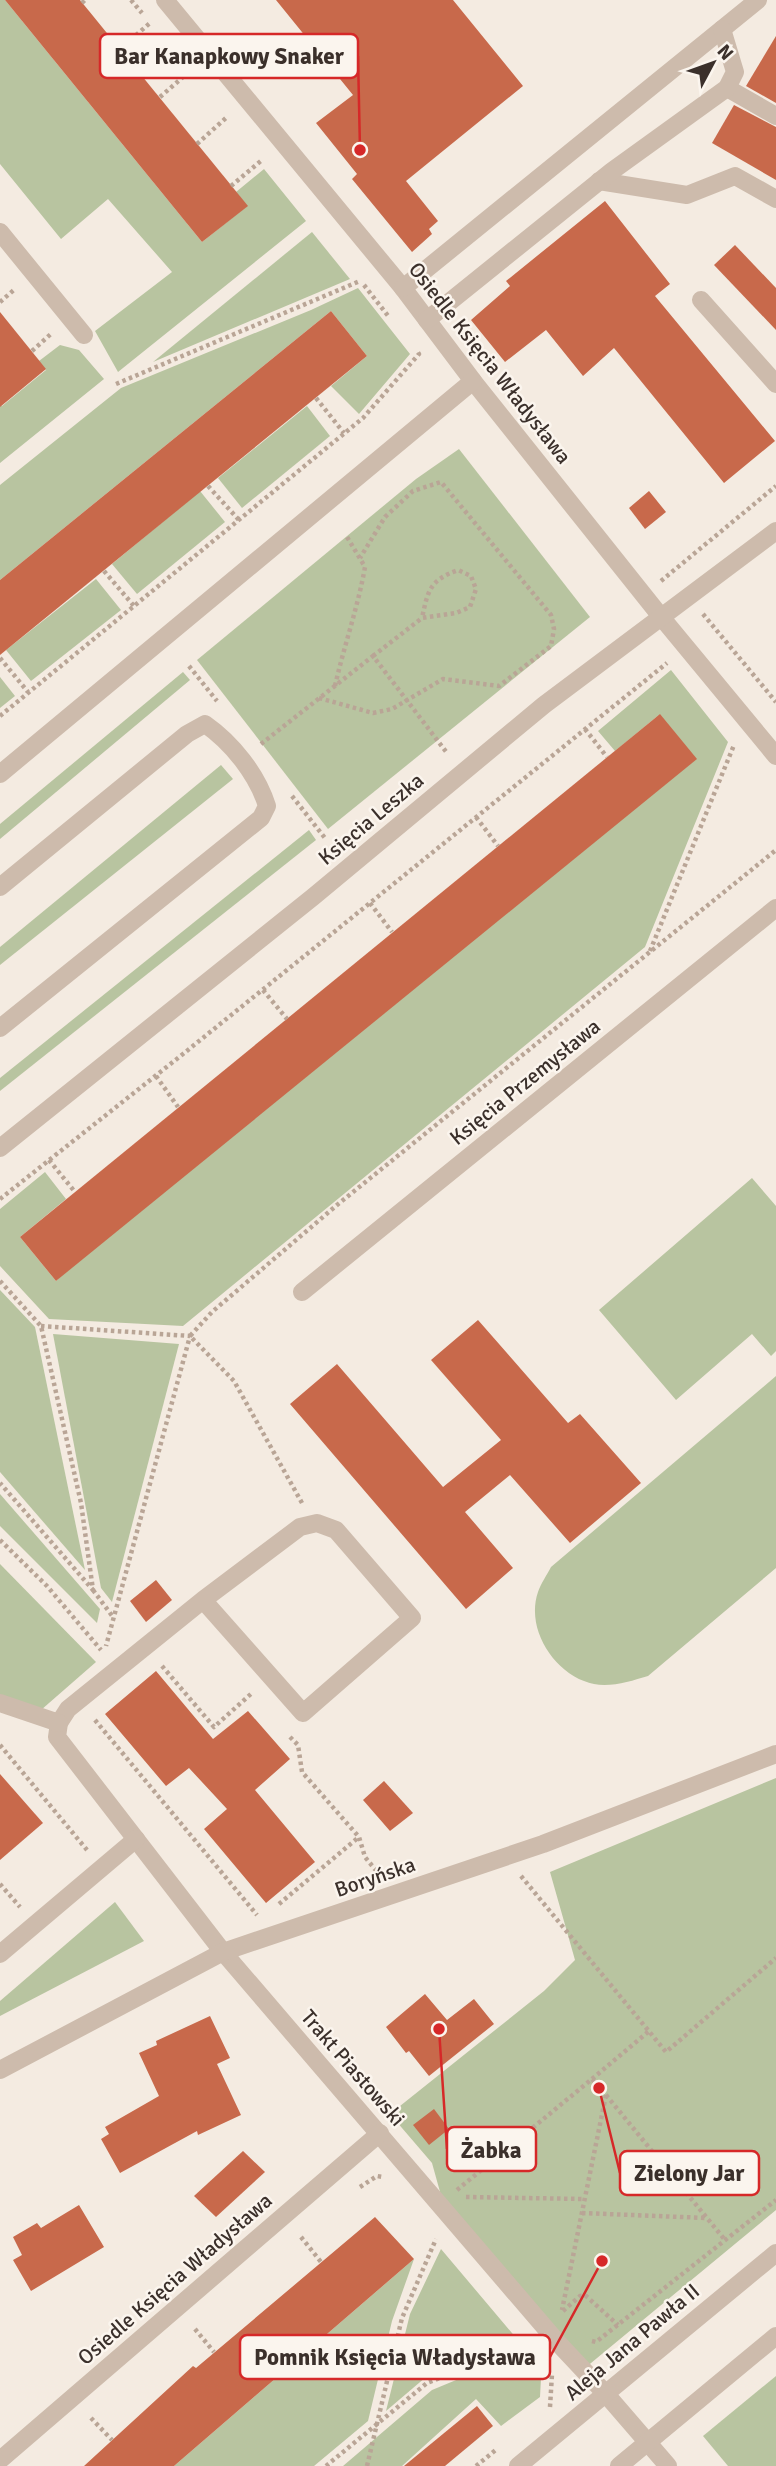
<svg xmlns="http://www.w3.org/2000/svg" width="776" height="2466" viewBox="0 0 776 2466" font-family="Signika,sans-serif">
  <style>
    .green { fill: #b8c4a0 }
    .building { fill: #c8694b }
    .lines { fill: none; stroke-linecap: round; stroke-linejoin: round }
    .path { stroke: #b9a596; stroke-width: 4.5; stroke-dasharray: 3.5 3.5; stroke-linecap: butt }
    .minor { stroke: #cdbbac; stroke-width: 18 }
    .labels { text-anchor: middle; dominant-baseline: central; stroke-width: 5; stroke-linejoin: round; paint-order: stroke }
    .street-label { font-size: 21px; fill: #3b302b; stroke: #fbf5ee }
    .leader { fill: none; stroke: #d62828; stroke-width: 2.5 }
    .callout-dot { fill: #d62828; stroke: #fbf5ee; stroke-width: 2.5 }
    .callout { fill: #fbf5ee; stroke: #d62828; stroke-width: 2.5 }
    .callout-label { font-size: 23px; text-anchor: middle; font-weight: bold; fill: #3b302b }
  </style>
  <rect width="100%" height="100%" fill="#f4ebe1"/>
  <g class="green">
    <path d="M0,0H5L202,242L247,206L236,192L264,169L306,221L118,372L95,331L172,272L108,199L61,239L0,164Z"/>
    <path d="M312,232L350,279L153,362Z"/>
    <path d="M358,288L410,354L359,414L331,386L367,356L331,311L0,580V485L121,388L311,310Z"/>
    <path d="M60,345L79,350L104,379L0,463V404L2,406L46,370L39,361Z"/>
    <path d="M307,406L330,436L242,508L218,478Z"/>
    <path d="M459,449L590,617L328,829L197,660L416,479Z"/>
    <path d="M200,491L225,522L137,594L112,564Z"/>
    <path d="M96,579L121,610L31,681L6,650Z"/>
    <path d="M671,670L728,742L645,947L183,1326L49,1319L0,1266V1209L45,1172L66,1199L20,1237L56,1281L660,714L615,751L598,731Z"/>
    <path d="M183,672L190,680L0,839V824Z"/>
    <path d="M0,677L15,696L0,708Z"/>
    <path d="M221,765L233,779L0,965V947Z"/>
    <path d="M309,830L316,840L0,1091V1078Z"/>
    <path d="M752,1178L776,1206V1351L771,1356L752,1334L676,1400L599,1310Z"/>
    <path d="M0,1290L35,1327L85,1570L0,1472Z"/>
    <path d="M53,1334L179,1344L112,1602L101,1588Z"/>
    <path d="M776,1376V1568L648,1676C628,1682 604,1690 584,1681C551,1668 526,1627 538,1592C541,1583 547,1575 551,1567Z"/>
    <path d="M0,1494L100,1609L97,1623L0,1526Z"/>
    <path d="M0,1564L96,1662L41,1710L0,1696Z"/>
    <path d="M776,1778V2210L585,2368L442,2199L432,2163L390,2114L544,1991L575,1960L550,1872Z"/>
    <path d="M115,1902L144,1941L0,2016V2001Z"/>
    <path d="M441,2249L517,2339L426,2377L386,2411L410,2314Z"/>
    <path d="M414,2259L392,2321L368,2421L314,2466H174Z"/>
    <path d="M524,2352L541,2378L540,2397L501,2426L476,2399L402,2466H343L432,2390Z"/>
    <path d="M776,2376V2466H728L703,2436Z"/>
  </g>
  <g class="building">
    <path d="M5,0H80L248,206L202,242Z"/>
    <path d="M276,0H453L523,86L406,181L438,221L429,229L432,234L412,252L352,179L357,174L316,123L353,95Z"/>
    <path d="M776,36V103L746,86Z"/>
    <path d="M734,105L776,127V180L712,143Z"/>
    <path d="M605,201L670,284L655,296L775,441L724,483L614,348L583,376L546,330L505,362L471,320L510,286L506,281Z"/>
    <path d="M735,245L776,288V330L714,265Z"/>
    <path d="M331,311L367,356L0,655V580Z"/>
    <path d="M0,312L46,369L0,407Z"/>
    <path d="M649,491L666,512L645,529L629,508Z"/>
    <path d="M660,714L697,759L56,1281L20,1237Z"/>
    <path d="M478,1320L568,1423L580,1414L641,1483L570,1543L510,1475L465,1512L513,1568L466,1609L290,1404L337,1364L443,1487L501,1440L431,1360Z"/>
    <path d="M156,1580L172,1600L146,1622L130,1601Z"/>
    <path d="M156,1671L213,1739L248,1711L290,1759L255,1790L315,1862L266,1903L204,1829L227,1809L189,1768L166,1786L105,1714Z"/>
    <path d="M0,1774L43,1823L0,1860Z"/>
    <path d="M384,1781L413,1813L390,1831L363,1800Z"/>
    <path d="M425,1994L447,2020L474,1999L494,2024L429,2076L409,2051L406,2053L386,2027Z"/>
    <path d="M210,2016L230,2058L217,2064L241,2115L198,2135L197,2131L120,2173L101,2139L109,2134L105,2127L159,2096L139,2053L157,2045L156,2041Z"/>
    <path d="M434,2109L449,2129L429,2145L413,2125Z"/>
    <path d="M243,2151L265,2172L216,2217L194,2196Z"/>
    <path d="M79,2205L104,2247L31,2291L13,2260L22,2255L13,2237L37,2223L41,2228Z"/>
    <path d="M375,2217L414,2259L174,2466H84L193,2366L196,2368Z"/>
    <path d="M477,2406L493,2426L445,2466H404Z"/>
  </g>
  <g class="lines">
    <g class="path">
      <path d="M131,0L142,13"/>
      <path d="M82,3L85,0"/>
      <path d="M120,49L150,23"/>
      <path d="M160,97L190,71"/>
      <path d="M197,144L227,117"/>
      <path d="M231,186L262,160"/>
      <path d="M364,285L389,317"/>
      <path d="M0,302L15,289"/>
      <path d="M32,351L52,333"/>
      <path d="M116,384L360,281"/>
      <path d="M316,398L344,433"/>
      <path d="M208,486L239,520"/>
      <path d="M104,571L134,606"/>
      <path d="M661,581L776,486"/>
      <path d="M703,614L776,702"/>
      <path d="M373,656L422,618L456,613L470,607L476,589L471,576L458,570C430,580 428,590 422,618"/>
      <path d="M0,658L28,692"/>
      <path d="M189,666L217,701"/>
      <path d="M335,686C344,646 358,607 365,567L347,537"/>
      <path d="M319,698L373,713L392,709L443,679L499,686L551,646L554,629L551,615L441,482L413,491L385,517L360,558"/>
      <path d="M0,716L363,418L419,354L417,351"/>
      <path d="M585,729L607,757"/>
      <path d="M261,744L373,656L447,753"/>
      <path d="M292,796L325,838"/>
      <path d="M476,817L498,846"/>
      <path d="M370,903L392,932"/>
      <path d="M650,951L734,745"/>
      <path d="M263,990L287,1019"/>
      <path d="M156,1076L178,1107"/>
      <path d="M49,1160L75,1192"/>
      <path d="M0,1199L183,1054L667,663"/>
      <path d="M0,1281L41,1326L81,1503L93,1590L0,1483"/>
      <path d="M41,1326L190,1336L106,1646"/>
      <path d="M302,1503L234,1381L190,1336L212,1312L337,1205L776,850"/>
      <path d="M0,1540L47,1586L101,1650"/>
      <path d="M93,1590L113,1617"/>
      <path d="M162,1666L214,1727L252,1693"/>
      <path d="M95,1720L257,1915"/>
      <path d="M290,1737L298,1745L302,1772L359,1837"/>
      <path d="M0,1745L87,1850"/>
      <path d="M521,1876L666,2052L776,1958"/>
      <path d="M0,1884L20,1907"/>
      <path d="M279,1904L359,1837L365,1857L378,1873"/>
      <path d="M592,2079L649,2031"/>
      <path d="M606,2095L725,2240"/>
      <path d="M360,2187L377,2176L383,2177"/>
      <path d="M457,2190L592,2079L606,2095L562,2310"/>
      <path d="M466,2197L584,2199"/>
      <path d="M582,2213L706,2218"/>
      <path d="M301,2237L321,2262"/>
      <path d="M563,2311L580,2296L585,2295L618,2325"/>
      <path d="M195,2329L214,2352"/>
      <path d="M592,2341L596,2342L776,2200"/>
      <path d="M550,2407L552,2374"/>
      <path d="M91,2418L112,2440"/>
      <path d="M326,2466L427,2383L522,2346L527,2342"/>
      <path d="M367,2466L402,2318L436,2239"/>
      <path d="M476,2466L497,2449"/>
    </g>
    <g class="minor">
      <path d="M165,0L403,288L473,381L662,618L776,756"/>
      <path d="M727,88L776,116"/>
      <path d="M599,181L687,195L735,176L776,199"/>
      <path d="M0,232L84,335"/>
      <path d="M403,288L758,0"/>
      <path d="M701,300L776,384"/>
      <path d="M427,320L612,171L727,88L735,72L722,29"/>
      <path d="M0,774L473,381"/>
      <path d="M0,887L187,734L205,724C232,743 257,774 267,806L261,818L0,1028"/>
      <path d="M0,1148L313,897L544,705L776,531"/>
      <path d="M302,1292L776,908"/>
      <path d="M203,1600L303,1713L412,1618L336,1530L317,1523L300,1527L203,1600L68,1709L59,1723L57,1737L223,1952L559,2344L605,2393L668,2466"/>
      <path d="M0,1703L59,1723"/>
      <path d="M0,1954L136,1839"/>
      <path d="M0,2070L223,1952L543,1844L776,1754"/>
      <path d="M0,2460L380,2133"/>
      <path d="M518,2466L776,2253"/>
      <path d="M619,2466L776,2336"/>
    </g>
  </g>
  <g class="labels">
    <g class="street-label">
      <text transform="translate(490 363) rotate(52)">Osiedle Księcia Władysława</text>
      <text transform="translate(371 819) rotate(-40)">Księcia Leszka</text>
      <text transform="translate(525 1082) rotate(-39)">Księcia Przemysława</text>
      <text transform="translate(375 1877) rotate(-19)">Boryńska</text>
      <text transform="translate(353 2068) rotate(49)">Trakt Piastowski</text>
      <text transform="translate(175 2279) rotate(-41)">Osiedle Księcia Władysława</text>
      <text transform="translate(632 2342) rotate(-40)">Aleja Jana Pawła II</text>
    </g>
  </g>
  <path class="leader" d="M360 150L358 56M439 2029L447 2149M599 2088L620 2173M602 2261L550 2357"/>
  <g class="callout-dot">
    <circle cx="360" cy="150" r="7"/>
    <circle cx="439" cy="2029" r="7"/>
    <circle cx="599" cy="2088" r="7"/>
    <circle cx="602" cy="2261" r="7"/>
  </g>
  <g class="callout">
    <rect x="100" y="34" width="258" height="44" rx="7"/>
    <rect x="447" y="2127" width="89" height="44" rx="7"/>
    <rect x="620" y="2151" width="139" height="44" rx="7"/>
    <rect x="240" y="2335" width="310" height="44" rx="7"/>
  </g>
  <g class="callout-label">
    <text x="229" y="64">Bar Kanapkowy Snaker</text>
    <text x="491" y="2158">Żabka</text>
    <text x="689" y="2181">Zielony Jar</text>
    <text x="395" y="2365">Pomnik Księcia Władysława</text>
  </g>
  <g transform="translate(713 63) rotate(49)" stroke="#fbf5ee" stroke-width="5" paint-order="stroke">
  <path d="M0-5L12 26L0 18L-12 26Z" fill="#3b302b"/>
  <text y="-10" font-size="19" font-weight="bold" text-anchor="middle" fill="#3b302b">N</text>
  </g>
</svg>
